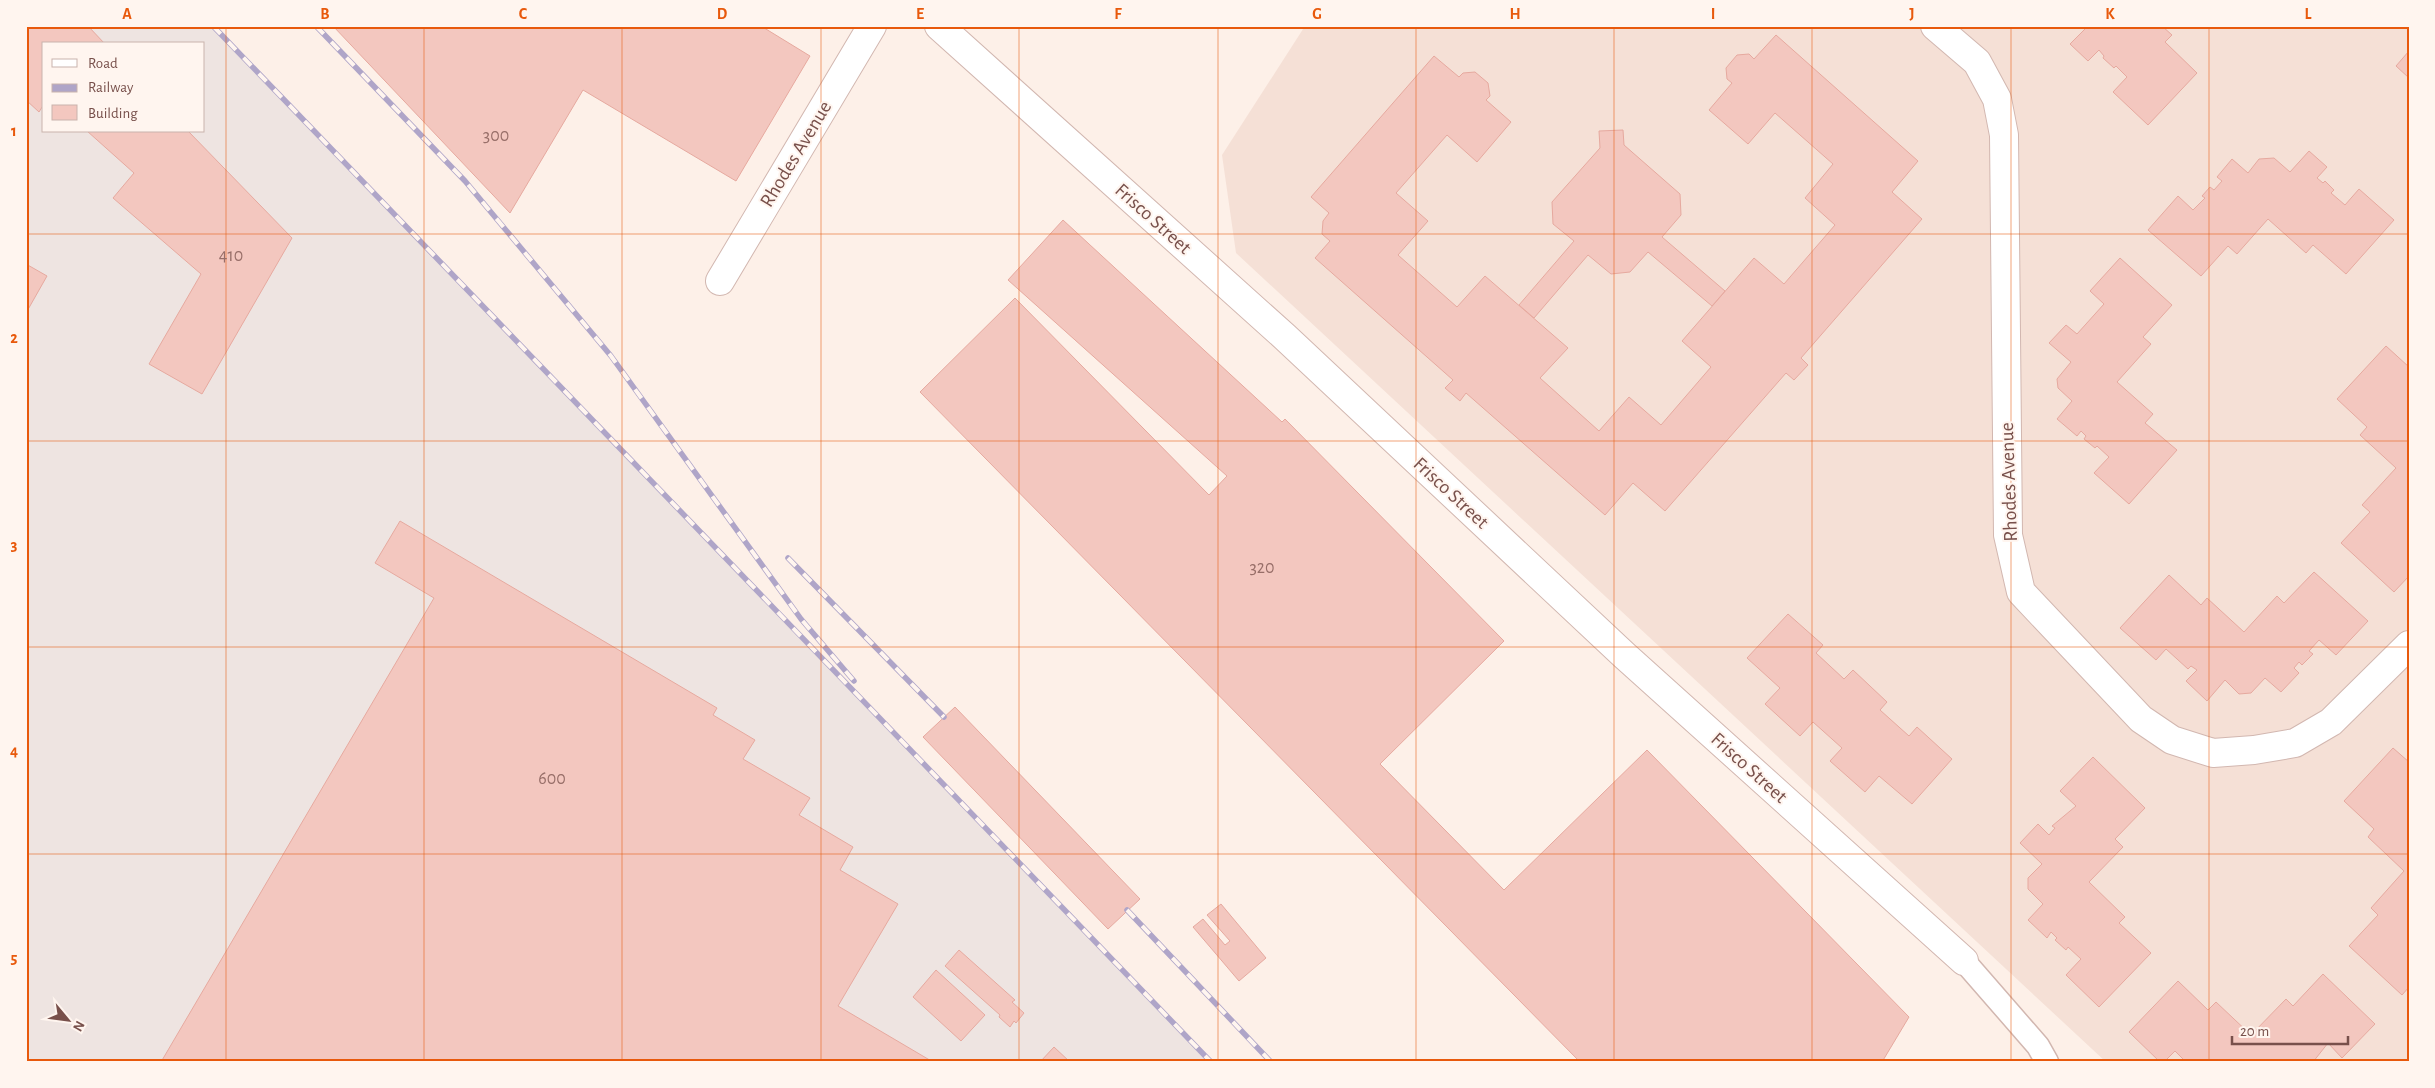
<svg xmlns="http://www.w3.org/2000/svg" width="2435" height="1088" viewBox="0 0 2435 1088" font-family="'Alegreya Sans',sans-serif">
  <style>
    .residential { fill: #f5e0d6 }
    .industrial { fill: #eee4e1; fill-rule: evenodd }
    .building { fill: #f3c7bf; stroke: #e6a99f }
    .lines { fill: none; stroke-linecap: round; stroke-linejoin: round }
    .service-casing { stroke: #d2b7b0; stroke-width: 25 }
    .minor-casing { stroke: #d2b7b0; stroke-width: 30 }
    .service { stroke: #fff; stroke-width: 22 }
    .minor { stroke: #fff; stroke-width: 28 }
    .rail-casing { stroke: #afa5c8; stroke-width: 5.5 }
    .rail { stroke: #fff5ef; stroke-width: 4; stroke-dasharray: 11; stroke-linecap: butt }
    .grid { fill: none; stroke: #e8590c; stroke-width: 1; stroke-opacity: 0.55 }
    .labels { text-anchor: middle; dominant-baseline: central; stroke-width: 4; stroke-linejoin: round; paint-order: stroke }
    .number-label { font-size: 18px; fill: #976e68 }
    .street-label { font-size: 20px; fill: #78504b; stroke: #fff5ef }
    .neatline { fill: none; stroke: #e8590c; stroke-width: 2 }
    .grid-label { font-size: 16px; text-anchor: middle; font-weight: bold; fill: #e8590c }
  </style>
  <rect width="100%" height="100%" fill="#fdf0e8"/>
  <path class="residential" d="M1305,26H2409V1062H2106L1236,253L1222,155Z"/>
  <path class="industrial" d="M26,26H213L1211,1062H26ZM44,44H204V131H44Z"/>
  <g class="building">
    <path d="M26,26H88L105,44H44V104L39,112L26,100Z"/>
    <path d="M333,26H761L810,56L736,181L583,90L510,213Z"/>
    <path d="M2088,26H2162L2172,35L2165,42L2197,73L2148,125L2113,92L2127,77L2116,66L2114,68L2103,58L2104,56L2099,50L2088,61L2070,44Z"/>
    <path d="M1776,35L1918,161L1892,192L1922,219L1801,358L1808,365L1794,380L1786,373L1665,511L1633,483L1605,515L1466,393L1460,401L1445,388L1453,380L1315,258L1330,241L1322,234L1323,221L1329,213L1311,197L1434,56L1459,77L1463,73L1475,72L1488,83L1490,96L1486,100L1511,122L1477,162L1447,135L1396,193L1428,221L1398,255L1457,307L1485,276L1568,348L1540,378L1599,431L1629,397L1661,425L1711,367L1682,341L1754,258L1784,284L1835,225L1805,198L1833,164L1775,113L1748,144L1709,110L1732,83L1727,79L1726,68L1737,55L1749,54L1754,59Z"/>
    <path d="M2409,51V78L2396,66Z"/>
    <path d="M1623,130L1624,145L1680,194L1681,215L1662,237L1725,291L1712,306L1648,252L1630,272L1611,274L1588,255L1534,318L1519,305L1574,241L1553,224L1552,202L1600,148L1599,131Z"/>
    <path d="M87,131H188L292,238L202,394L149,364L201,274L113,198L134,173Z"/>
    <path d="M2309,151L2327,167L2317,178L2323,183L2325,181L2334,190L2331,193L2345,205L2359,189L2394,220L2346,274L2313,245L2306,253L2268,219L2237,254L2228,246L2201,276L2148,230L2178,196L2193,210L2205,198L2202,196L2210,187L2214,190L2222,181L2217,177L2232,159L2248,173L2259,159L2274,158L2290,172Z"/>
    <path d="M1063,220L1282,422L1285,419L1504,641L1380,764L1504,890L1647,750L1909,1017L1882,1062H1580L920,392L1015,298L1209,495L1227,476L1008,280Z"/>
    <path d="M2120,258L2172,305L2143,337L2151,344L2117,382L2153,414L2145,423L2177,450L2129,504L2094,473L2109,457L2097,446L2095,448L2084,439L2086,436L2081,431L2077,436L2057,419L2072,401L2058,388L2057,379L2071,362L2049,343L2066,325L2077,334L2104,304L2090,291Z"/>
    <path d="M26,264L47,276L26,313Z"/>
    <path d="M2386,346L2409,367V388L2407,390L2409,392V576L2394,592L2341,543L2370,512L2362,505L2396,468L2360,435L2367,427L2337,399Z"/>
    <path d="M400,521L717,708L713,715L755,740L743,759L810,798L799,815L853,847L840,870L898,904L838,1006L933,1062H161L434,598L375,563Z"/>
    <path d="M2314,572L2368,621L2336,655L2319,640L2309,651L2313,654L2302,665L2299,662L2294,668L2299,673L2281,692L2265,678L2251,693L2239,694L2225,680L2207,701L2186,681L2197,670L2191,666L2188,669L2166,649L2156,660L2120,628L2169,575L2201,605L2207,598L2244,632L2277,596L2284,603Z"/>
    <path d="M1788,614L1823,645L1816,653L1844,679L1853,670L1887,702L1880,710L1909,736L1917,727L1952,759L1912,804L1879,776L1865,792L1830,761L1842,748L1813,722L1800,736L1765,704L1780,688L1747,658Z"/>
    <path d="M955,707L1140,899L1108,929L923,737Z"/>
    <path d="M2393,748L2409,762V987L2402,995L2349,946L2378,915L2371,908L2404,871L2368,837L2374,829L2344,801Z"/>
    <path d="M2093,757L2145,808L2115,839L2123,847L2089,882L2125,917L2119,923L2151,953L2099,1007L2066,975L2081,959L2068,947L2066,950L2055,940L2057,938L2051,932L2047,938L2028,920L2043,904L2028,889V878L2042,864L2020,843L2038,824L2049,835L2055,828L2052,826L2076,806L2060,791Z"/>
    <path d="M1221,904L1266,958L1239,981L1193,927L1203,919L1225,945L1230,941L1207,915Z"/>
    <path d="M959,950L1015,1000L1012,1002L1024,1013L1016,1023L1014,1021L1010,1027L999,1017L1000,1015L945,966Z"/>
    <path d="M936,970L985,1015L961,1041L913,997Z"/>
    <path d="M2323,974L2375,1024L2342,1058L2328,1043L2313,1062H2186L2175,1051L2164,1062H2160L2129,1032L2178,981L2208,1010L2216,1002L2251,1035L2286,999L2293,1006Z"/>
    <path d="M1054,1047L1070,1062H1040Z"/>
  </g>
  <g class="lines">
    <g class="service-casing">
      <path id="service" d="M1964,961L2038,1046L2047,1062"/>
    </g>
    <g class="minor-casing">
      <g id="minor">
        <path d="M939,26L1285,337L1624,655L1964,961"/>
        <path d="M1935,26L1977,62L1997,99L2004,135L2008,535L2021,592L2141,719L2172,740L2213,753L2254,750L2295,743L2331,722L2409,645"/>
        <path d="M720,281L872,26"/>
      </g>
    </g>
    <use href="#service" class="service"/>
    <use href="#minor" class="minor"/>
    <g class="rail-casing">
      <g id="rail">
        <path d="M213,26L1211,1062"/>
        <path d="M316,26L465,181L611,356L801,619L854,681"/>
        <path d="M788,558L944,717"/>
        <path d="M1127,910L1271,1062"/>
      </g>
    </g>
    <use href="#rail" class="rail"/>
  </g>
  <path class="grid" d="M226,26V1062M424,26V1062M622,26V1062M821,26V1062M1019,26V1062M1218,26V1062M1416,26V1062M1614,26V1062M1812,26V1062M2011,26V1062M2209,26V1062M26,234H2409M26,441H2409M26,647H2409M26,854H2409"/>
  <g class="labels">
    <g class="number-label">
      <text x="496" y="136">300</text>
      <text x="231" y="256">410</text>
      <text x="1262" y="568">320</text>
      <text x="552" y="779">600</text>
    </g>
    <g class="street-label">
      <text transform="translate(796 154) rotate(-59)">Rhodes Avenue</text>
      <text transform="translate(1153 219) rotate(42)">Frisco Street</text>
      <text transform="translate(2009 482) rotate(-92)">Rhodes Avenue</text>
      <text transform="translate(1451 493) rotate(43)">Frisco Street</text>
      <text transform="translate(1749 768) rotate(42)">Frisco Street</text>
    </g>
  </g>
  <rect width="2435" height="1088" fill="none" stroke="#fff5ef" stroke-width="55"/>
  <rect x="42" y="42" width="162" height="90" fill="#fff5ef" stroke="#c9b3ad"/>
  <rect x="52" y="59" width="25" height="8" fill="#ffffff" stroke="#c9b3ad"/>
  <text x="88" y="68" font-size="15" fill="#78504b">Road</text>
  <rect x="52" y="84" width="25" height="8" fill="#afa5c8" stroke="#c9b3ad"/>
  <text x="88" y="92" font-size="15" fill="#78504b">Railway</text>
  <rect x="52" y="105" width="25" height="15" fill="#f3c7bf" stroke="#c9b3ad"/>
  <text x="88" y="118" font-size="15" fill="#78504b">Building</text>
  <g transform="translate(68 1020) rotate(119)" stroke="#fff5ef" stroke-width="4" paint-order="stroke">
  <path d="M0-4L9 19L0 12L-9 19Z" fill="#78504b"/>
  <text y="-8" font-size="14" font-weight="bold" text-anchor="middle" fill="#78504b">N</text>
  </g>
  <path d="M2232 1036v8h116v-8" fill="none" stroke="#78504b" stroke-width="2.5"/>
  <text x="2240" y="1036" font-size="15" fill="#78504b" stroke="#fff5ef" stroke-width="4" paint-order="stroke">20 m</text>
  <rect x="28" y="28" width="2380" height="1032" class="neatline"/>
  <g class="grid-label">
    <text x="127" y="19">A</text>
    <text x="325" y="19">B</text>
    <text x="523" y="19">C</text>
    <text x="722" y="19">D</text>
    <text x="920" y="19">E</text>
    <text x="1118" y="19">F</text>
    <text x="1317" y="19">G</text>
    <text x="1515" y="19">H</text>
    <text x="1713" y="19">I</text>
    <text x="1912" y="19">J</text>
    <text x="2110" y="19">K</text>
    <text x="2308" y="19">L</text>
    <text x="14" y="136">1</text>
    <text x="14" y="343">2</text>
    <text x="14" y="550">3</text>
    <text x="14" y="756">4</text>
    <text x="14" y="963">5</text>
  </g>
</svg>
